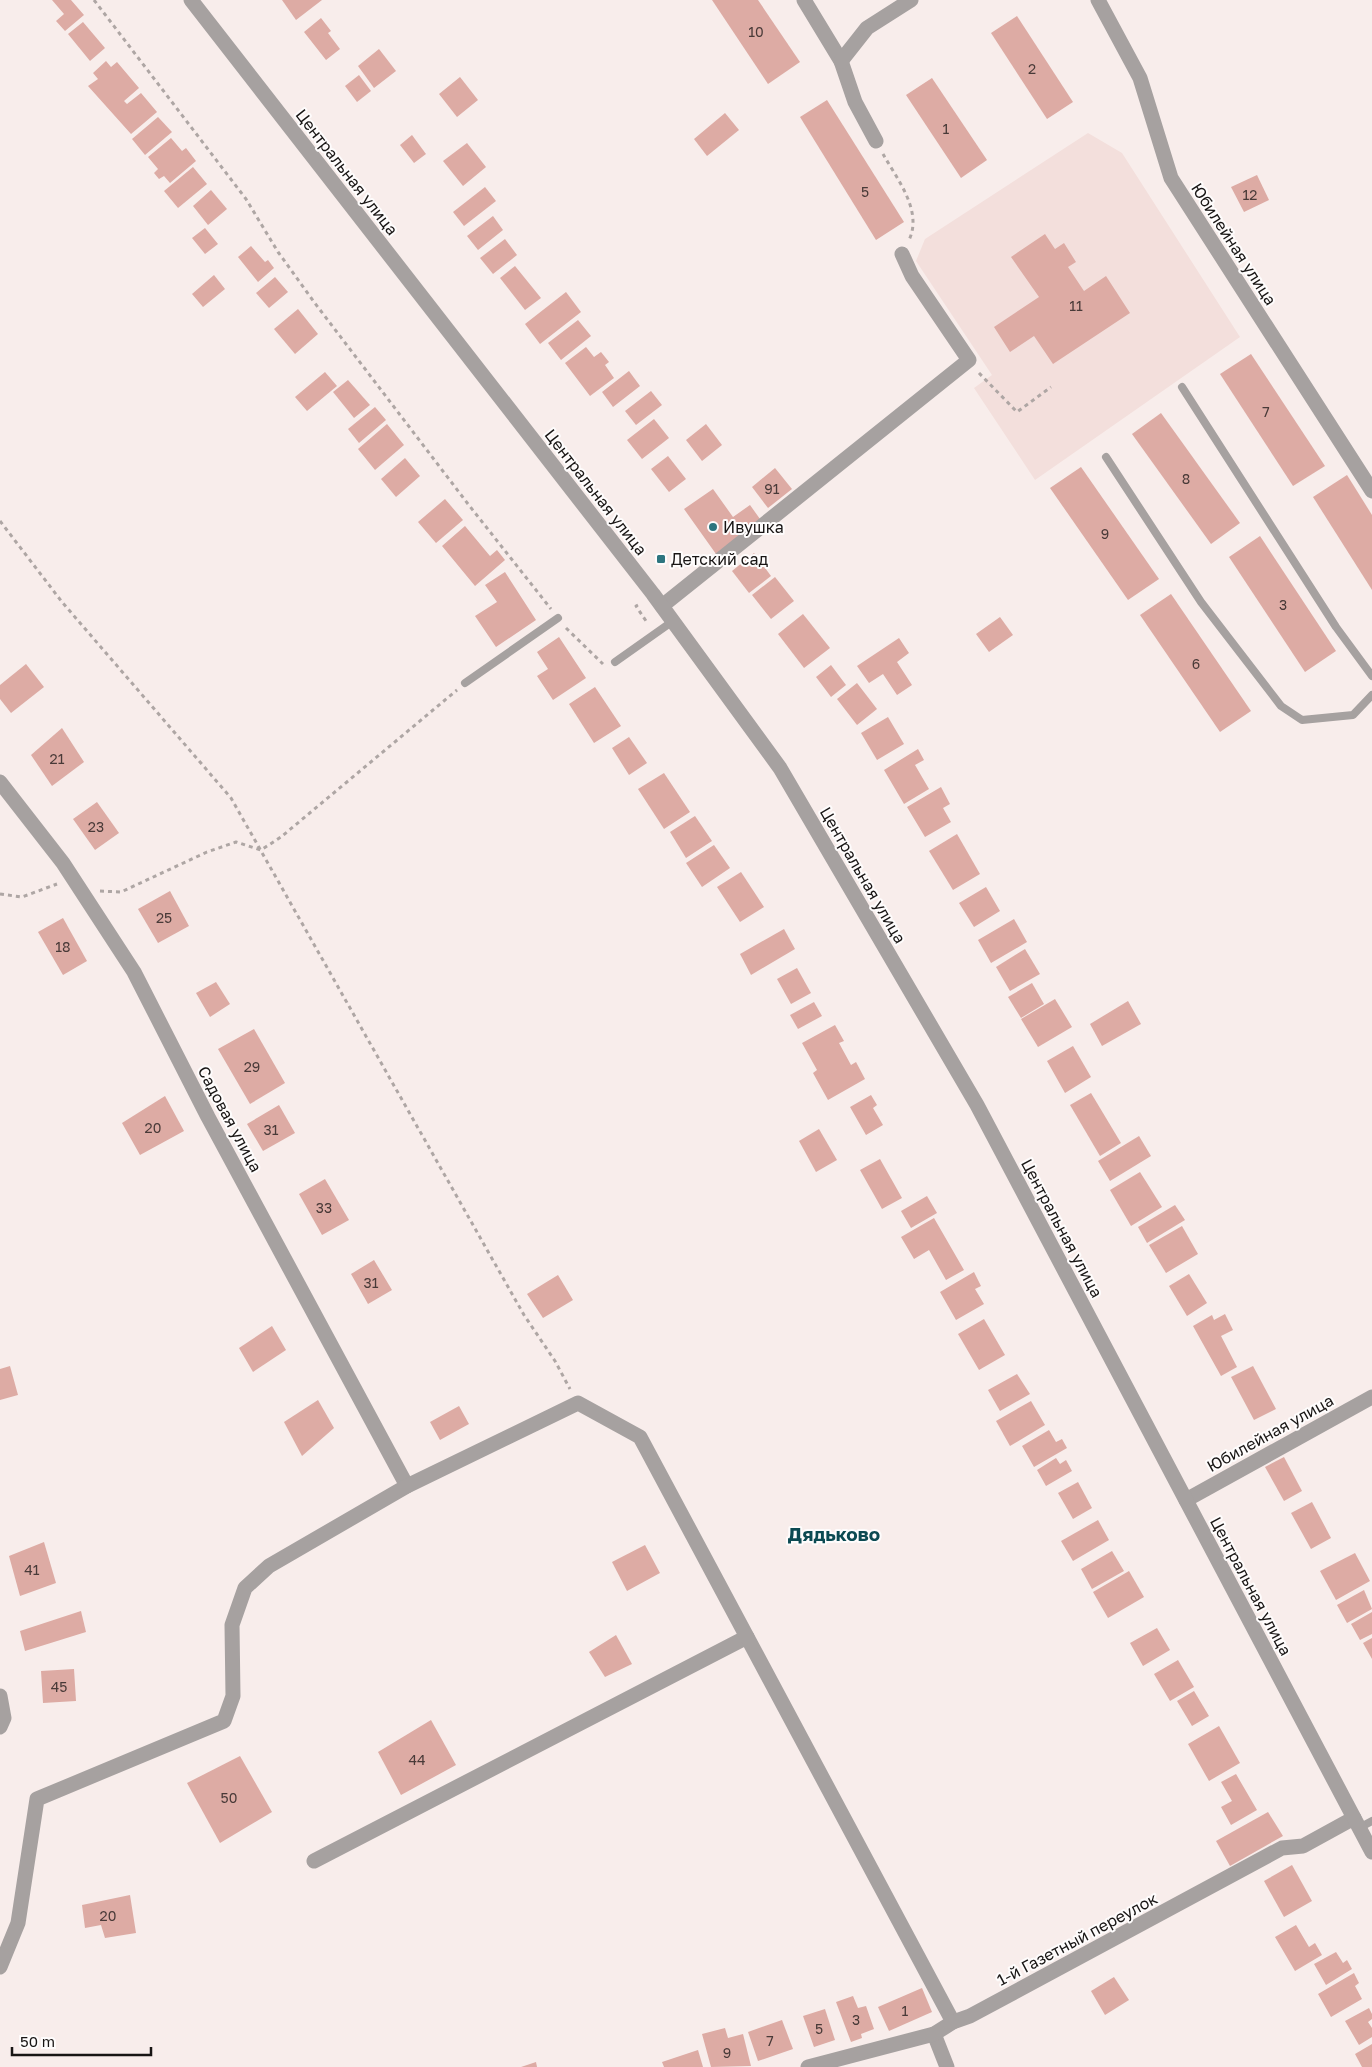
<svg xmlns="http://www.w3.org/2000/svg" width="1372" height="2067" viewBox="0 0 1372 2067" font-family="'Golos Text',sans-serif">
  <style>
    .built { fill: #f3dfdc }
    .building { fill: #ddaba4 }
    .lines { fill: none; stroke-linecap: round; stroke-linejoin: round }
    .path { stroke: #aea6a4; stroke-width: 3; stroke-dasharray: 4 4; stroke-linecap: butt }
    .service { stroke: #a6a1a0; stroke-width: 8 }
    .minor { stroke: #a6a1a0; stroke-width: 15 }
    .tertiary { stroke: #a6a1a0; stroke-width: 15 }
    .poi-dot { fill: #2d757f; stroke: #fefcfc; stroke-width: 2 }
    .labels { text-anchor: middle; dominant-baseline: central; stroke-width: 4; stroke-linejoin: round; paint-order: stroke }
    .number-label { font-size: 14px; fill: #493a38 }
    .street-label { font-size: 16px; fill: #181514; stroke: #fefcfc }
    .poi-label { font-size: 16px; fill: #181514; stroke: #fefcfc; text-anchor: start }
    .quarter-label { font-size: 19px; font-weight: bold; fill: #0c4a52; stroke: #fefcfc }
  </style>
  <rect width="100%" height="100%" fill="#f8edeb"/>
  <path class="built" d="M1088,133L1122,153L1240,337L1035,480L974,388L992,375L916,261L925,239Z"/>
  <g class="building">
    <path d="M52,0H71L84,15L65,31L56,21L64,14Z"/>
    <path d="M282,0H322L296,20Z"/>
    <path d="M712,0H758L800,62L768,84Z"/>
    <path d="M1017,16L1073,102L1047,119L991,33Z"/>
    <path d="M321,18L331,31L328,33L340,49L326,60L304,32Z"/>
    <path d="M83,22L105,48L90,61L68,34Z"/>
    <path d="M379,49L396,71L374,88L358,66Z"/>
    <path d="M106,61L111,67L117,62L139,88L124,101L127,104L141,93L157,112L131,134L88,86L98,79L93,73Z"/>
    <path d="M359,75L371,91L357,102L345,86Z"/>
    <path d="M460,77L478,100L457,117L439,94Z"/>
    <path d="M932,78L987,160L961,178L906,95Z"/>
    <path d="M827,100L904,222L876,240L800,117Z"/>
    <path d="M725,113L739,130L707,156L694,139Z"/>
    <path d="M158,117L172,132L145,155L132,139Z"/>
    <path d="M412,135L426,154L414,163L400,145Z"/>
    <path d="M171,138L182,151L186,148L196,161L170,183L164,176L159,179L154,173L158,169L148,157Z"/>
    <path d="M467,143L486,167L463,186L443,161Z"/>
    <path d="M193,167L207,184L178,208L164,191Z"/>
    <path d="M1257,175L1269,200L1244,212L1231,187Z"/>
    <path d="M485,187L496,201L464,226L453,212Z"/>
    <path d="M211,190L227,209L208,225L193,206Z"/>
    <path d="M493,216L503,230L478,250L467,236Z"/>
    <path d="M205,228L218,244L205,254L192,238Z"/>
    <path d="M1045,234L1055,249L1064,243L1076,262L1068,267L1084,291L1106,276L1130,313L1053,364L1034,336L1010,352L994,327L1039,297L1011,257Z"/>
    <path d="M505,239L517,255L493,274L480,258Z"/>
    <path d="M251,246L265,262L268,260L274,268L258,282L238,257Z"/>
    <path d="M515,266L541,298L525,310L500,278Z"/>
    <path d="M214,275L225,289L203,307L192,294Z"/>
    <path d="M275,277L288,292L269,308L256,293Z"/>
    <path d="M566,292L581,312L540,344L525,324Z"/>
    <path d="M298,309L318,334L295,354L274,329Z"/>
    <path d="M578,320L591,336L561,360L548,343Z"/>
    <path d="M586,347L594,357L601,352L609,362L605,365L614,378L590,396L565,363Z"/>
    <path d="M1251,354L1325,466L1293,486L1220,374Z"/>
    <path d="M629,371L640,386L613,407L602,392Z"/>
    <path d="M325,372L337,386L307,411L295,397Z"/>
    <path d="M348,380L370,405L354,418L333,392Z"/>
    <path d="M651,391L662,405L636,425L625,411Z"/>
    <path d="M375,407L386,420L359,443L348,429Z"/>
    <path d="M1161,413L1240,523L1211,544L1132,434Z"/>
    <path d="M654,419L669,438L642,459L627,440Z"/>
    <path d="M387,424L404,445L375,470L358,449Z"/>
    <path d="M706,424L722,445L702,461L686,440Z"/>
    <path d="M668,456L686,479L669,492L651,469Z"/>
    <path d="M405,458L420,476L396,497L381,479Z"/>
    <path d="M1081,467L1159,579L1128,600L1050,488Z"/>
    <path d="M775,468L792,489L768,508L752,487Z"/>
    <path d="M1347,475L1372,515V590L1313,497Z"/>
    <path d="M713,489L733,517L750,505L760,519L742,531L745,534L716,554L684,509Z"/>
    <path d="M445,499L463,520L436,543L418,522Z"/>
    <path d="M465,526L490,556L497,550L505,560L475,586L442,546Z"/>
    <path d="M1260,536L1336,651L1305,672L1229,557Z"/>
    <path d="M754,553L771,576L749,593L732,571Z"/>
    <path d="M505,572L536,620L496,647L475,616L497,602L485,585Z"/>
    <path d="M775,577L794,601L771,619L752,595Z"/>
    <path d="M1171,594L1251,711L1220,732L1140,615Z"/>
    <path d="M803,614L830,648L804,668L778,634Z"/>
    <path d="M1000,617L1013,635L989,652L976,634Z"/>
    <path d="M559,637L586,678L553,700L537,676L548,669L537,652Z"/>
    <path d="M899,638L909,653L897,662L912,685L897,695L883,674L869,683L857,666Z"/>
    <path d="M26,664L44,687L11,713L0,699V685Z"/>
    <path d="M831,665L846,685L831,697L816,677Z"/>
    <path d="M857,683L877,709L857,725L837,699Z"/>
    <path d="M595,687L621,726L594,743L569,704Z"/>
    <path d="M888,717L904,744L877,760L861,733Z"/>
    <path d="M62,728L84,762L52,786L31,755Z"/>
    <path d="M629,737L647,763L629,775L612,748Z"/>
    <path d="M918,749L924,760L915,765L929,789L904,804L884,770Z"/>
    <path d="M664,773L690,812L664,829L638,789Z"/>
    <path d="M941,787L950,804L943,808L951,822L925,837L907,807Z"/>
    <path d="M97,802L119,833L95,850L73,819Z"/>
    <path d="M695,816L712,841L686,858L670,832Z"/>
    <path d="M957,834L980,874L953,890L929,851Z"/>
    <path d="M714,845L730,868L702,887L686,863Z"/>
    <path d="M741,872L764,907L740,922L717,887Z"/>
    <path d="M986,887L1000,911L974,927L959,903Z"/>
    <path d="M170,891L189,926L158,943L138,909Z"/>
    <path d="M63,918L87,961L63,975L38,932Z"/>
    <path d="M1014,919L1027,942L991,963L978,940Z"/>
    <path d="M784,929L795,949L751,975L740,954Z"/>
    <path d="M1025,949L1040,974L1010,991L996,967Z"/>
    <path d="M797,968L811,993L791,1004L777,979Z"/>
    <path d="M216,982L230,1004L210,1017L196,993Z"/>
    <path d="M1032,983L1044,1004L1021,1018L1008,997Z"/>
    <path d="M1055,999L1072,1027L1038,1047L1021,1019Z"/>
    <path d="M1128,1001L1141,1024L1102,1046L1090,1024Z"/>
    <path d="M814,1002L822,1016L798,1029L790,1015Z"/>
    <path d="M835,1025L844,1041L839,1043L851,1065L856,1062L865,1079L828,1100L813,1073L817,1070L802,1043Z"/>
    <path d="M254,1029L285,1083L250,1104L218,1049Z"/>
    <path d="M1073,1046L1091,1077L1065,1093L1047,1061Z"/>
    <path d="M1091,1093L1121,1143L1100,1156L1070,1105Z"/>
    <path d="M871,1095L877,1105L873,1108L883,1125L866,1135L850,1107Z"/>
    <path d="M165,1096L184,1131L140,1155L122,1123Z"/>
    <path d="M279,1105L295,1133L263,1151L247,1124Z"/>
    <path d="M819,1129L837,1160L816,1172L799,1141Z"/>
    <path d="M1139,1136L1151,1156L1110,1181L1098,1161Z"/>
    <path d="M880,1159L902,1198L882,1209L860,1170Z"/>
    <path d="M1140,1172L1162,1207L1131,1226L1110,1190Z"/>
    <path d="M325,1179L349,1220L322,1235L299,1194Z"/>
    <path d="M927,1196L937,1213L911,1228L901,1211Z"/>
    <path d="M1175,1205L1185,1220L1147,1243L1138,1227Z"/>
    <path d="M934,1218L964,1270L946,1280L929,1250L914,1259L901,1237Z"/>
    <path d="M1182,1226L1198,1254L1166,1273L1149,1245Z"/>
    <path d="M374,1260L392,1290L368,1304L351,1274Z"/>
    <path d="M974,1272L981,1286L975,1289L984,1304L956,1320L940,1292Z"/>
    <path d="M1189,1274L1207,1303L1187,1316L1169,1286Z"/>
    <path d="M558,1275L573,1300L543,1318L527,1294Z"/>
    <path d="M1225,1314L1233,1330L1221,1336L1237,1367L1221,1376L1193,1326L1212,1315L1214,1320Z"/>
    <path d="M984,1319L1005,1355L979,1370L958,1334Z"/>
    <path d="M272,1326L286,1350L253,1372L239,1348Z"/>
    <path d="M10,1366L18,1395L0,1400V1369Z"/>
    <path d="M1253,1366L1276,1409L1254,1420L1231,1377Z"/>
    <path d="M1017,1374L1030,1394L1000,1411L988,1390Z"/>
    <path d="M318,1400L334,1428L302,1456L284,1422Z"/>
    <path d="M1031,1401L1045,1425L1010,1446L996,1421Z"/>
    <path d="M459,1406L469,1424L440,1440L430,1422Z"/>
    <path d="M1049,1430L1056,1442L1062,1439L1067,1448L1034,1467L1022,1446Z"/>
    <path d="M1284,1457L1302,1491L1284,1501L1265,1467Z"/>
    <path d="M1056,1458L1060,1464L1066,1460L1072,1471L1046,1486L1037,1470Z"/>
    <path d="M1078,1482L1092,1508L1073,1519L1058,1493Z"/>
    <path d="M1312,1502L1331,1538L1311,1549L1291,1513Z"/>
    <path d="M1098,1520L1109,1540L1073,1561L1061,1541Z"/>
    <path d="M44,1542L56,1583L20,1596L9,1556Z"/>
    <path d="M645,1545L660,1573L627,1591L612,1562Z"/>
    <path d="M1112,1551L1124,1571L1092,1589L1081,1569Z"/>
    <path d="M1355,1553L1370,1581L1336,1600L1320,1571Z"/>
    <path d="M1129,1571L1144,1597L1108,1618L1093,1592Z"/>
    <path d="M1364,1590L1372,1609L1347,1623L1337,1605Z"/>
    <path d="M81,1611L86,1632L25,1651L20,1631Z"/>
    <path d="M1372,1612V1634L1360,1640L1351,1624Z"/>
    <path d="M1157,1628L1170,1650L1143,1666L1130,1643Z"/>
    <path d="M616,1635L632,1664L605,1677L589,1652Z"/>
    <path d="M1372,1638V1659L1363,1643Z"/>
    <path d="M1178,1660L1194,1687L1170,1701L1154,1674Z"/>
    <path d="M74,1669L76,1701L43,1703L41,1671Z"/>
    <path d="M1194,1691L1209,1716L1192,1726L1177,1701Z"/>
    <path d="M431,1720L456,1765L401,1795L378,1752Z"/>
    <path d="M1219,1726L1240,1763L1209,1781L1188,1744Z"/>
    <path d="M240,1756L272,1812L220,1843L187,1783Z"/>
    <path d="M1236,1774L1257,1810L1231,1825L1221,1807L1232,1801L1221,1782Z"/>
    <path d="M1268,1812L1283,1836L1230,1866L1216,1841Z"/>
    <path d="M1292,1865L1312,1901L1284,1917L1264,1881Z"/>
    <path d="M130,1895L136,1933L105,1938L101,1925L85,1928L82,1905Z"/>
    <path d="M1296,1925L1309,1947L1315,1943L1322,1955L1295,1971L1275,1937Z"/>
    <path d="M1336,1952L1343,1963L1347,1960L1352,1969L1326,1985L1314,1964Z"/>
    <path d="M1354,1973L1359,1983L1355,1986L1362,1999L1331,2017L1318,1994Z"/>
    <path d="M1114,1977L1129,2000L1105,2015L1091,1991Z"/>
    <path d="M922,1988L932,2012L889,2031L878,2007Z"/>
    <path d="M853,1996L858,2008L866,2006L874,2029L861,2034L862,2038L851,2042L836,2002Z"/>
    <path d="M1369,2008L1372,2014V2019L1368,2022L1372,2028V2037L1359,2045L1345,2021Z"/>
    <path d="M825,2009L835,2040L814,2047L803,2016Z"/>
    <path d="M782,2020L793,2049L758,2061L748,2032Z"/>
    <path d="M725,2028L728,2038L743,2034L751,2066L711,2067L702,2034Z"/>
    <path d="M1372,2044V2067H1362L1355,2054Z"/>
    <path d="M698,2050L703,2067H664L662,2062Z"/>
    <path d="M536,2062L537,2067H521Z"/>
  </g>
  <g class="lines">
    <g class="path">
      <path d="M94,0L246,199L278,252L314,302L468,504L551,609"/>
      <path d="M883,154C897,179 923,211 909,240"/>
      <path d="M979,373L1017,412L1051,387"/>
      <path d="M0,521L62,602L231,798L524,1315L555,1361L570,1389"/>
      <path d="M638,605L636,606L648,624"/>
      <path d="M566,628L603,664"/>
      <path d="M100,891L121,892L207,852L236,842L261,850L281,837L457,690"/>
      <path d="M0,894L22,897L57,884"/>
    </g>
    <g class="service">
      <path d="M1182,387L1336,627L1372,676"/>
      <path d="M1106,457L1201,602L1281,706L1302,720L1353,715L1372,695"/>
      <path d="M615,662L673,621"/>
      <path d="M465,683L558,618"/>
      <path d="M1359,1828L1372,1821"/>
    </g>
    <g class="minor">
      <path d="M804,0L841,61L855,102L876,141"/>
      <path d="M1098,0L1140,78L1171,178L1372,491"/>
      <path d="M841,61L867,28L911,0"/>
      <path d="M662,606L969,360L912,276L902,254"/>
      <path d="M0,782L63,863L134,972L208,1117L407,1486"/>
      <path d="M1186,1500L1372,1397"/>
      <path d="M0,1696L4,1718L0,1727"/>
      <path d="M314,1861L747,1637"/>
      <path d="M0,1967L18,1923L37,1799L224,1721L233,1696L232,1625L245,1588L269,1566L407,1486L578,1403L640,1437L953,2022"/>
      <path d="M934,2034L947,2067"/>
      <path d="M808,2067L934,2034L953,2022L970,2016L1282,1848L1303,1846L1354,1818"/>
    </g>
    <path class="tertiary" d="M191,0L653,594L780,768L977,1105L1372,1852"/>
  </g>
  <g class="poi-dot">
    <circle cx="713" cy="527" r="5"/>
    <rect x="656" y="554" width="10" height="10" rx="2.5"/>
  </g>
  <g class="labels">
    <g class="number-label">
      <text x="756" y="31">10</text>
      <text x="1032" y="68">2</text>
      <text x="946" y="128">1</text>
      <text x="865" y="191">5</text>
      <text x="1250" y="194">12</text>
      <text x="1076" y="305">11</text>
      <text x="1266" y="411">7</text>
      <text x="1186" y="478">8</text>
      <text x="772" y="488">91</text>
      <text x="1105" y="533">9</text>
      <text x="1283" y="604">3</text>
      <text x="1196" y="663">6</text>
      <text x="57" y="758">21</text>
      <text x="96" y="826">23</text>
      <text x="164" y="917">25</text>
      <text x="63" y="946">18</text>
      <text x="252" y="1066">29</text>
      <text x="153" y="1127">20</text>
      <text x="271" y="1129">31</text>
      <text x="324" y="1207">33</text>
      <text x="371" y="1282">31</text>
      <text x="32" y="1569">41</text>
      <text x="59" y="1686">45</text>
      <text x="417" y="1759">44</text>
      <text x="229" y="1797">50</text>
      <text x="108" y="1915">20</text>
      <text x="905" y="2010">1</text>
      <text x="856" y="2019">3</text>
      <text x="819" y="2028">5</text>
      <text x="770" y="2040">7</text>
      <text x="727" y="2052">9</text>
    </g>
    <g class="street-label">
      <text transform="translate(347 172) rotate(52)">Центральная улица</text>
      <text transform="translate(1234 244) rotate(57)">Юбилейная улица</text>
      <text transform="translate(596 492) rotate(52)">Центральная улица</text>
      <text transform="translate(863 875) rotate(60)">Центральная улица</text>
      <text transform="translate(230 1119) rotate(62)">Садовая улица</text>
      <text transform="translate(1062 1228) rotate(62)">Центральная улица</text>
      <text transform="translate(1270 1433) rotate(-29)">Юбилейная улица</text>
      <text transform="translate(1251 1586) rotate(62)">Центральная улица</text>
      <text transform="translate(1077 1939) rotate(-28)">1-й Газетный переулок</text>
    </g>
    <g class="poi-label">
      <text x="723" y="527">Ивушка</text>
      <text x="671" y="559">Детский сад</text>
    </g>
    <g class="quarter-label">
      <text x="834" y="1533">Дядьково</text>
    </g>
  </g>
  <path d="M12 2047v8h139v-8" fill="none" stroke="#181514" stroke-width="2.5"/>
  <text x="20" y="2047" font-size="15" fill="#181514" stroke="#fefcfc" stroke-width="4" paint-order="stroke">50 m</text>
</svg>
